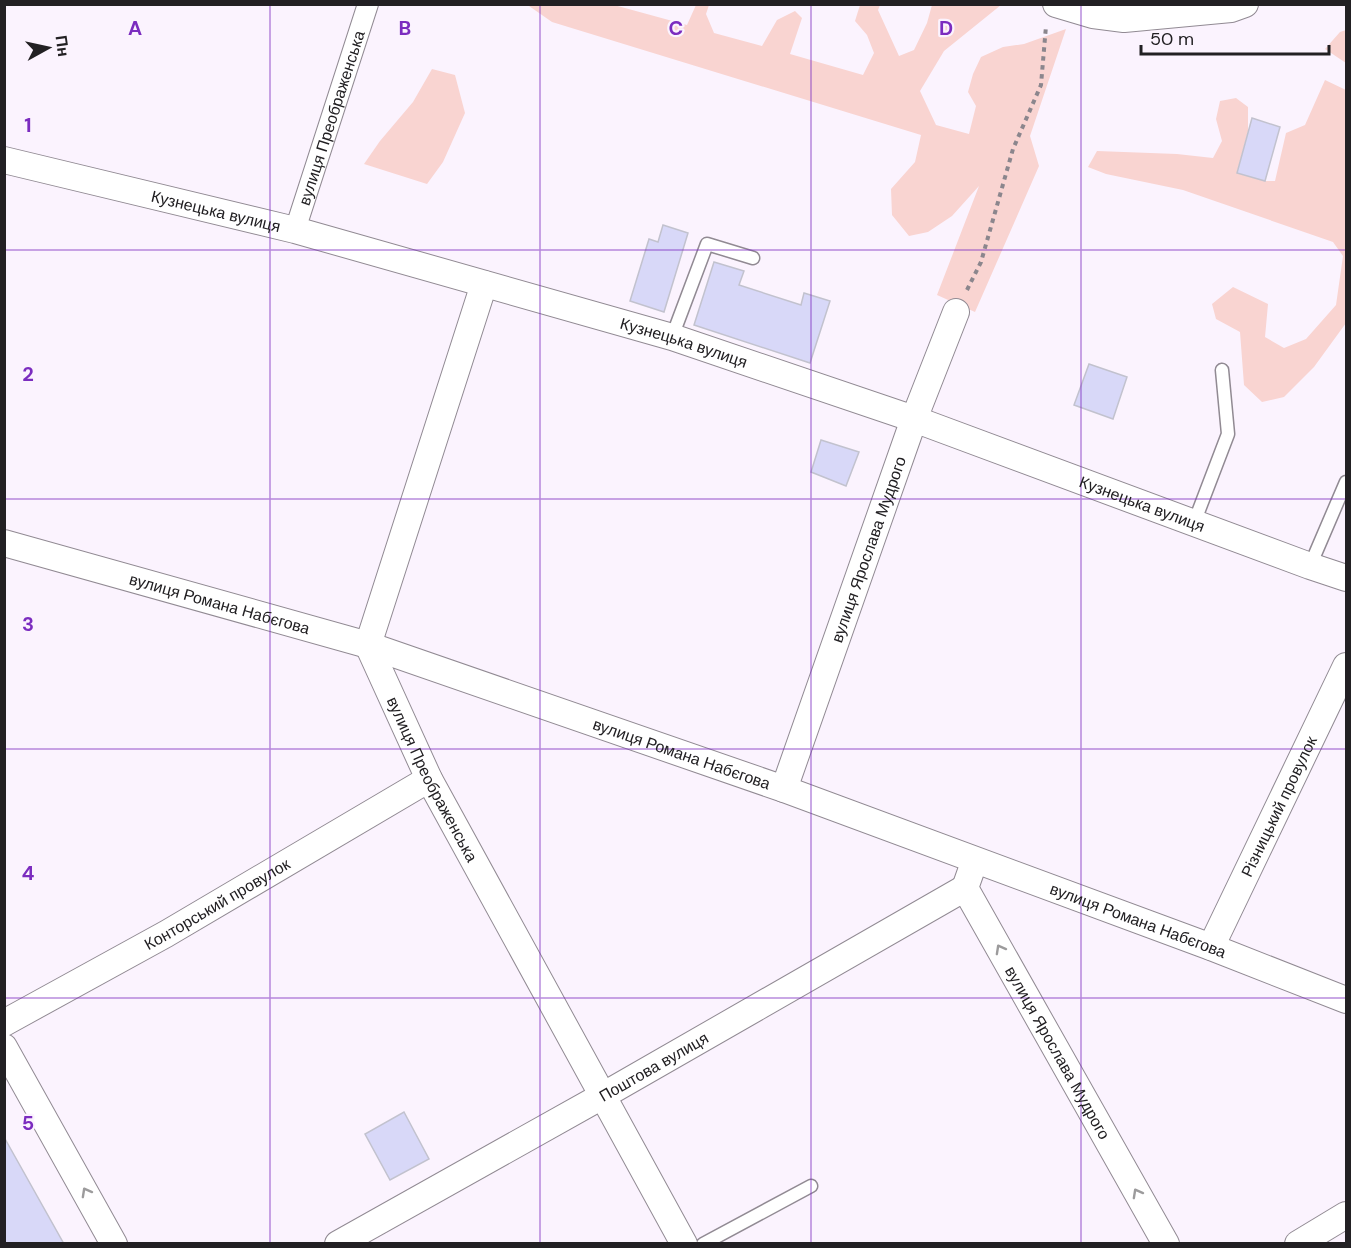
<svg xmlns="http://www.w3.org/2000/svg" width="1351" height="1248" viewBox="0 0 1351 1248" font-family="'DM Sans',sans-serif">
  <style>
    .green { fill: #f9d4d1 }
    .building { fill: #d8d8f8; stroke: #c2c2ce; stroke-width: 1.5 }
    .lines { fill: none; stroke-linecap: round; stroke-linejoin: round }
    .service-casing { stroke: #918a93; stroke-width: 15 }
    .pedestrian-casing { stroke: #918a93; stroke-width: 22 }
    .minor-casing { stroke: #918a93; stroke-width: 28 }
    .path { stroke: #8b868d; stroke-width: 4; stroke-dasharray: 4.5 4.5; stroke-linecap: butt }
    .service { stroke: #fff; stroke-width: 12 }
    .pedestrian { stroke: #fff; stroke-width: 20 }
    .minor { stroke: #fff; stroke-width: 26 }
    .oneway { stroke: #9c9b9c }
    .grid { fill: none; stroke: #7b2cbf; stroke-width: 1.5; stroke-opacity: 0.55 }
    .labels { text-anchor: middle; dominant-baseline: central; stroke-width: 4.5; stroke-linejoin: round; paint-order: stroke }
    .street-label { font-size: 16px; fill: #222023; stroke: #fbf3fe }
    .grid-label { font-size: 20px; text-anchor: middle; font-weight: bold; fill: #7b2cbf; stroke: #fbf3fe; stroke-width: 4.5; stroke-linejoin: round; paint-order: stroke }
  </style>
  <rect width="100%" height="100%" fill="#fbf3fe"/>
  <g class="green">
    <path d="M530,4L614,5L687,25L696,5H709L706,14L714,33L762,46L777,20L795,11L802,18L790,54L863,75L874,53L867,35L855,21L860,5H880L878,10L899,56L914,50L927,23L932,5H1001L944,51L920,91L936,125L969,134L976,106L968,92L973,74L981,57L1003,47L1024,44L1066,29L1030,136L1039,166L975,312L937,295L979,186L952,216L928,232L909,236L892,215L891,189L915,162L921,135L552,22L529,6Z"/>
    <path d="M1346,30V63L1325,49L1340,32Z"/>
    <path d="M432,69L455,75L465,113L443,162L427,184L364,164L380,141L413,102Z"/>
    <path d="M1325,80L1346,90V323L1314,367L1284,397L1262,402L1244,385L1240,332L1216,319L1212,304L1233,287L1268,304L1265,337L1284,348L1306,339L1336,305L1343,256L1333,242L1183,190L1106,174L1088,167L1097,151L1177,154L1213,158L1222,141L1216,119L1220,101L1236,98L1248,107V131L1237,172L1265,181H1275L1286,133L1305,125Z"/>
  </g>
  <g class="building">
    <path d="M1252,118L1280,127L1265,181L1237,173Z"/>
    <path d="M663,225L688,233L664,312L630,301L649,239L658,242Z"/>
    <path d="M714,262L744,271L739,285L801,305L804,293L830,301L810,363L694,325Z"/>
    <path d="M1089,364L1127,377L1113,419L1074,405Z"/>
    <path d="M821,440L859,452L846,486L811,472Z"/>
    <path d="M404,1112L429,1159L390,1180L365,1134Z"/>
    <path d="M4,1137L64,1244H4Z"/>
  </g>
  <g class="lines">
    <g class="service-casing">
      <g id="service">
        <path d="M672,337L707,244L753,258"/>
        <path d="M1194,523L1228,434L1222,370"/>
        <path d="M1310,566L1346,482"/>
        <path d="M703,1244L811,1186"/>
      </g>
    </g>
    <g class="pedestrian-casing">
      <g id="pedestrian">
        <path id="s1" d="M295,230L368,4"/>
      </g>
    </g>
    <g class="minor-casing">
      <g id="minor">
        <path d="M1056,4L1093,15L1124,19L1231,9L1245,4"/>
        <path id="s2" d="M4,160L295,230L672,337L914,419L1310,566L1346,578"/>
        <path id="s3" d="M484,284L368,645L429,779L684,1244"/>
        <path id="s4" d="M4,543L368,645L784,789L1211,947L1346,1000"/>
        <path id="s5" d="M784,789L914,419L956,312"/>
        <path id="s6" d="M971,871L965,888L1166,1244"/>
        <path id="s7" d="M1211,947L1346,666"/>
        <path id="s8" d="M4,1023L166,934L429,779"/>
        <path d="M4,1047L114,1244"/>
        <path id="s9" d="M338,1244L604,1095L965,888"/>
        <path d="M1298,1244L1346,1215"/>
      </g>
    </g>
    <path class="path" d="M967,290L981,262L1013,149L1041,85L1046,26"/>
    <use href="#service" class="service"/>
    <use href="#pedestrian" class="pedestrian"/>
    <use href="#minor" class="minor"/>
  </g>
  <defs><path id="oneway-chevron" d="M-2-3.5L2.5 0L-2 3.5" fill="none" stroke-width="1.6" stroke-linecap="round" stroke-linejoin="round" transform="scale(1.5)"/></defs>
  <g class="oneway">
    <use href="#oneway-chevron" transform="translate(1000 949) rotate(-119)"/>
    <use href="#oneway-chevron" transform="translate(86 1192) rotate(-119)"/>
    <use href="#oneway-chevron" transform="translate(1137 1193) rotate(-119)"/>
  </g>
  <path class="grid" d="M270,4V1244M540,4V1244M811,4V1244M1081,4V1244M4,250H1346M4,499H1346M4,749H1346M4,998H1346"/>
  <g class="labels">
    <g class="street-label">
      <text stroke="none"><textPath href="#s1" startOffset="118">вулиця Преображенська</textPath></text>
      <text stroke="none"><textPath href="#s2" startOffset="218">Кузнецька вулиця</textPath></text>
      <text stroke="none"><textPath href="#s2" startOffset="704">Кузнецька вулиця</textPath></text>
      <text stroke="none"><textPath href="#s2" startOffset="1190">Кузнецька вулиця</textPath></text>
      <text stroke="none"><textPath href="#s5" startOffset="254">вулиця Ярослава Мудрого</textPath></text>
      <text stroke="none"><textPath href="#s4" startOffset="224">вулиця Романа Набєгова</textPath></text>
      <text stroke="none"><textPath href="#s4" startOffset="710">вулиця Романа Набєгова</textPath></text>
      <text stroke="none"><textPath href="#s3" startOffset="528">вулиця Преображенська</textPath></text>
      <text stroke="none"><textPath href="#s7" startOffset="156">Різницький провулок</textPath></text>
      <text stroke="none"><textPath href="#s8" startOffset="244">Конторський провулок</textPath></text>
      <text stroke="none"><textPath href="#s4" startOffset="1196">вулиця Романа Набєгова</textPath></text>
      <text stroke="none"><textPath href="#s6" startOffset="207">вулиця Ярослава Мудрого</textPath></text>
      <text stroke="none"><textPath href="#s9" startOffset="362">Поштова вулиця</textPath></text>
    </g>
  </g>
  <g class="grid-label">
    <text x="135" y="35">A</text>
    <text x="405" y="35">B</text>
    <text x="676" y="35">C</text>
    <text x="946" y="35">D</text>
    <text x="28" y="132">1</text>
    <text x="28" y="381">2</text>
    <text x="28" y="631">3</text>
    <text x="28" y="880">4</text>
    <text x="28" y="1130">5</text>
  </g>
  <rect width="1351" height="1248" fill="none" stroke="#222023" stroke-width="12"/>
  <g transform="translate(48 48) rotate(82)" stroke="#fbf3fe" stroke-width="4.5" paint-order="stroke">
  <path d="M0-4.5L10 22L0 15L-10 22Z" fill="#222023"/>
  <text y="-9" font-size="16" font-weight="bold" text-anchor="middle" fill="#222023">Пн</text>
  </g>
  <path d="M1141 45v9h188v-9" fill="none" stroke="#222023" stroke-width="3"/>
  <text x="1150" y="45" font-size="18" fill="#222023" stroke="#fbf3fe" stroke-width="4.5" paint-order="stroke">50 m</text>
</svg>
